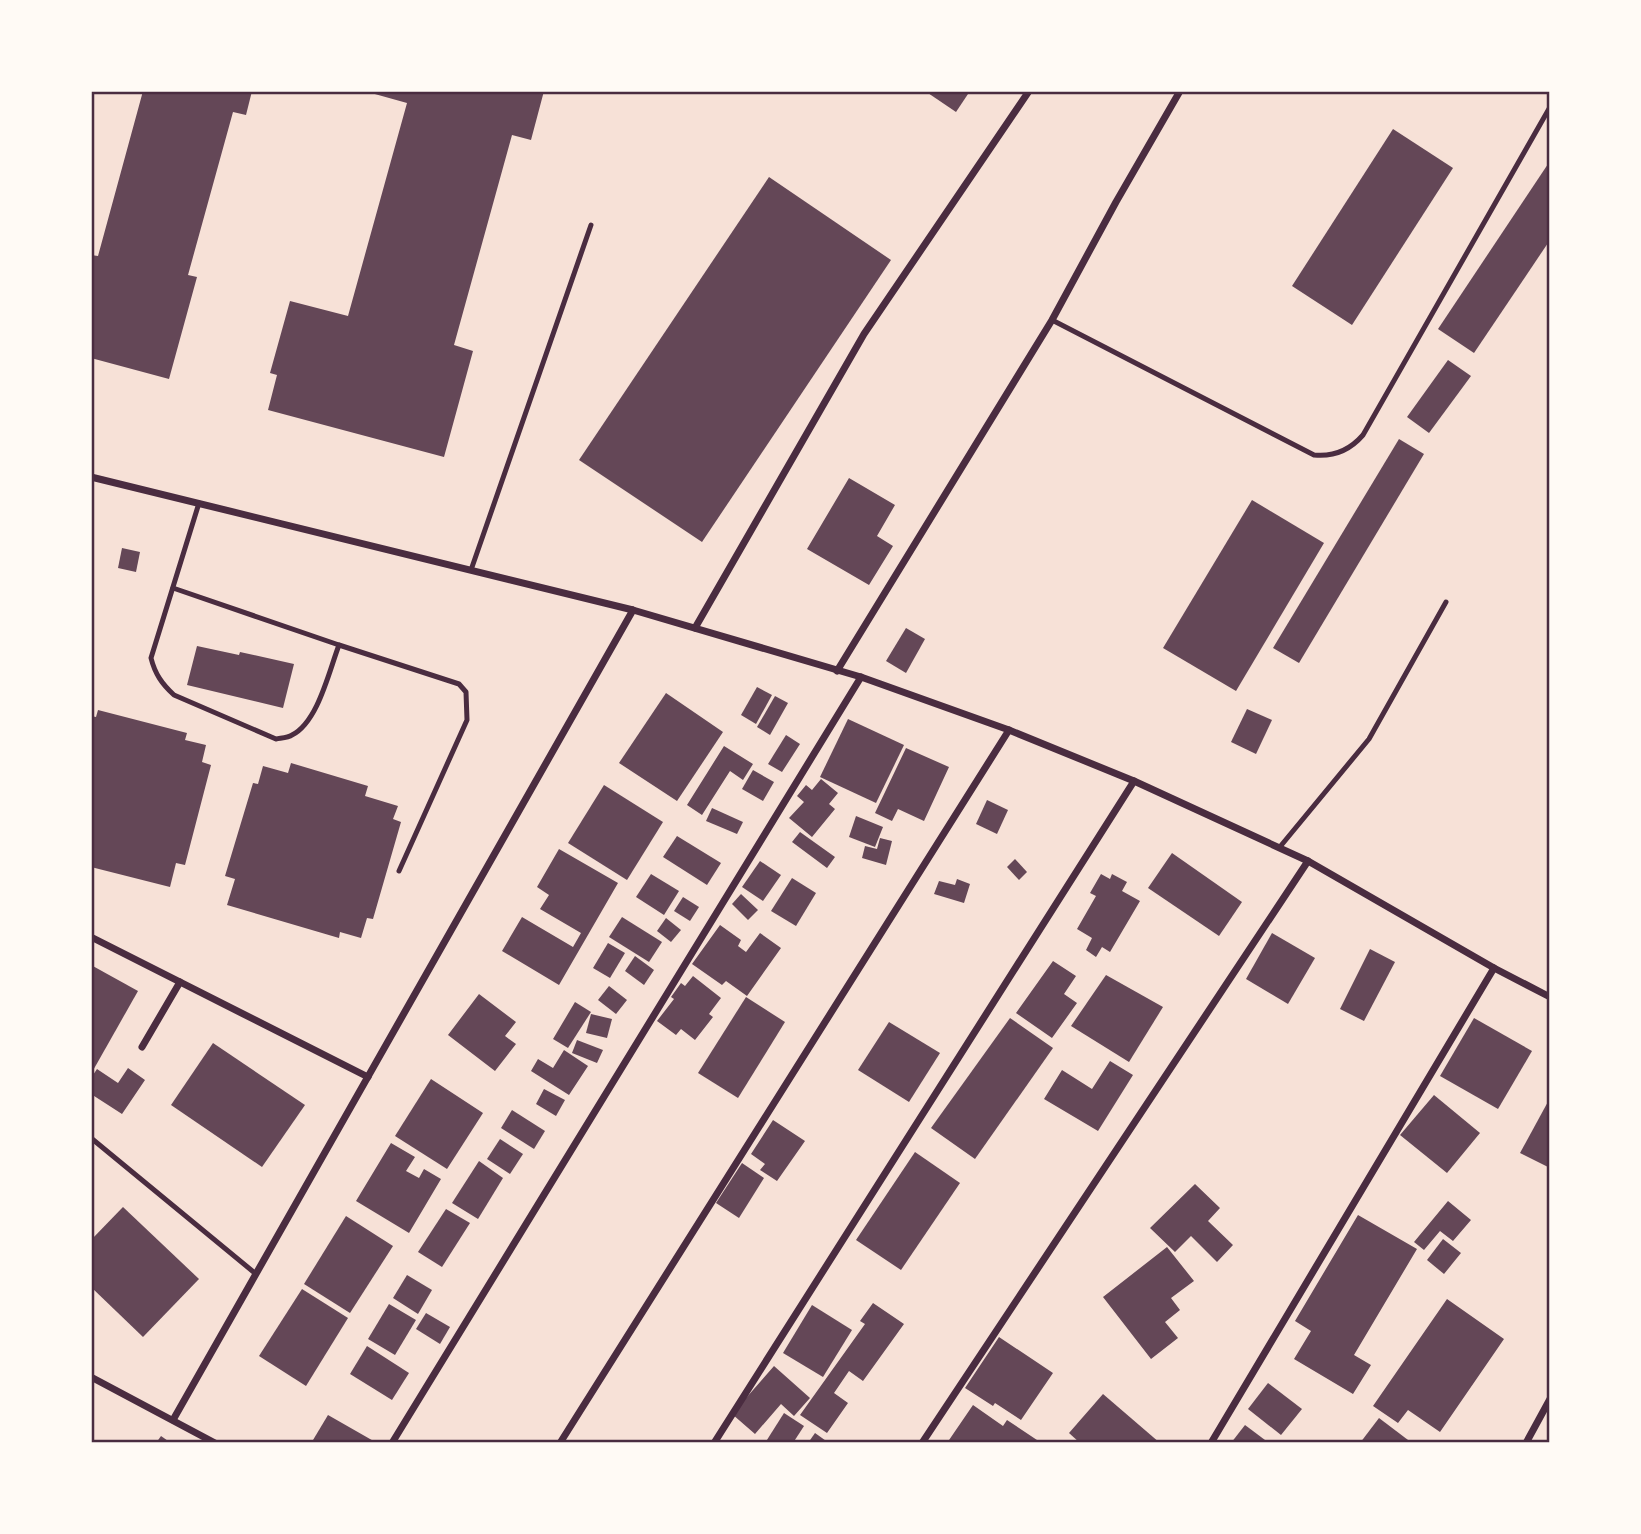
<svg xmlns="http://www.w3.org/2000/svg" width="1641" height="1534" viewBox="0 0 1641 1534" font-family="'Titillium Web',sans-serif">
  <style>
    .building { fill: #644757 }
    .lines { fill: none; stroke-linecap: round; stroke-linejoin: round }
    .service { stroke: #4a2c40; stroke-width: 5 }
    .minor { stroke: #4a2c40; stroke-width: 7 }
    .neatline { fill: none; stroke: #4a2c40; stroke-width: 2.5 }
  </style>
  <rect width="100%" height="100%" fill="#f7e1d7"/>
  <g class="building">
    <path d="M143,91H252L246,115L233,112L188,275L197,277L169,379L91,358V255L98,256Z"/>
    <path d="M364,91H544L531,140L512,135L454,345L473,351L444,457L268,410L277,375L270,373L290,301L348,316L407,103Z"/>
    <path d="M925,91H970L956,112Z"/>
    <path d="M1393,129L1453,168L1352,325L1292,286Z"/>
    <path d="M1550,161V240L1474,353L1438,329Z"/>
    <path d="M769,177L891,260L702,542L579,460Z"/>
    <path d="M1448,360L1471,376L1429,433L1407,417Z"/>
    <path d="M1399,439L1424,454L1299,663L1273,648Z"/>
    <path d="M849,478L895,505L877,536L893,546L869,585L807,549Z"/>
    <path d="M1252,500L1324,543L1236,691L1163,648Z"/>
    <path d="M122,548L140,552L136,572L118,568Z"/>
    <path d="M906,628L925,639L906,673L886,661Z"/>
    <path d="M197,646L239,655L240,652L294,664L283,708L187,685Z"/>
    <path d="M757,687L772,695L756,724L741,715Z"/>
    <path d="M666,693L723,732L677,801L619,763Z"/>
    <path d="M775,696L788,703L770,735L757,727Z"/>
    <path d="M1247,709L1272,720L1256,754L1231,742Z"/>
    <path d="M98,710L187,733L185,740L206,745L202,762L211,765L185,865L176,863L170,887L91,867V716L96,717Z"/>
    <path d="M848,719L904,745L876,803L820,777Z"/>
    <path d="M786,735L800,744L782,772L768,764Z"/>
    <path d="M724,746L753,764L743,780L730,771L702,815L687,805Z"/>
    <path d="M906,748L949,767L924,821L898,809L892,821L875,813Z"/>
    <path d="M291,763L368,786L365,796L398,806L393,819L401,822L373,919L367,918L361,938L340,932L339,938L227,905L235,879L225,876L253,783L258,784L263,766L288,773Z"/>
    <path d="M753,770L774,782L763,801L742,789Z"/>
    <path d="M821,779L838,793L829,804L835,809L812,837L789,818L804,802L797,796L806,785L812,790Z"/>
    <path d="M604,785L663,822L627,880L568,843Z"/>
    <path d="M987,800L1008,810L997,834L976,824Z"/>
    <path d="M712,808L743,822L737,834L706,821Z"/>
    <path d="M856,816L883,827L875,847L849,837Z"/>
    <path d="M800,832L835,857L827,868L792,842Z"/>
    <path d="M677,836L721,863L707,885L663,857Z"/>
    <path d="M880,838L892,841L886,865L862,858L865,846L877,849Z"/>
    <path d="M559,849L618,883L559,985L502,951L522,917L573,947L581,933L540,909L549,895L537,887Z"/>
    <path d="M1172,853L1242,902L1219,936L1148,888Z"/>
    <path d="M1015,859L1027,872L1019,880L1007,867Z"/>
    <path d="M760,861L781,875L763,901L742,887Z"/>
    <path d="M651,874L679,891L664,915L636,897Z"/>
    <path d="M1101,874L1110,879L1112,874L1127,882L1122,891L1140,901L1110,952L1102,947L1096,957L1086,950L1092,938L1077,929L1096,896L1090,893Z"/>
    <path d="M792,878L816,893L796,926L771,911Z"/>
    <path d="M957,879L970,884L964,903L934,894L939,881L955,885Z"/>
    <path d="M741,894L758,910L748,920L732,904Z"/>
    <path d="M683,897L699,907L690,921L674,911Z"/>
    <path d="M622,917L662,942L649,962L609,937Z"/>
    <path d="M666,918L681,930L671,942L657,931Z"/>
    <path d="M720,925L741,940L738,946L746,952L760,933L781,948L747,996L726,981L722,985L692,964Z"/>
    <path d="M1272,933L1315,958L1288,1004L1246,979Z"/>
    <path d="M608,943L625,953L610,978L593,968Z"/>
    <path d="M1370,949L1395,962L1364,1021L1340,1009Z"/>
    <path d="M635,956L654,970L644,985L625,971Z"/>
    <path d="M1053,961L1076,976L1064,994L1077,1003L1052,1038L1016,1013Z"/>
    <path d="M91,965L138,991L91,1074Z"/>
    <path d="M1106,975L1163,1007L1129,1062L1071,1026Z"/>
    <path d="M693,976L721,998L709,1014L713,1017L695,1040L681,1029L676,1035L657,1021L674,999L671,997L681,983L685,986Z"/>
    <path d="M609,986L627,1000L616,1014L598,1000Z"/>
    <path d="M479,994L516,1022L505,1036L516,1044L495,1071L448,1035Z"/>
    <path d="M746,997L785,1022L738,1098L698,1073Z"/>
    <path d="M575,1002L591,1012L568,1048L553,1039Z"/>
    <path d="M591,1014L612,1019L607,1038L586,1033Z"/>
    <path d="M1010,1018L1053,1048L975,1159L931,1128Z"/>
    <path d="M1474,1018L1532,1051L1498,1109L1440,1076Z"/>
    <path d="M889,1022L940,1053L909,1102L858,1070Z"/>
    <path d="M577,1040L603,1050L597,1063L572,1053Z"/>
    <path d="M213,1043L305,1105L262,1167L171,1105Z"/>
    <path d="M564,1050L588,1066L569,1095L531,1071L538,1059L553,1068Z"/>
    <path d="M1110,1061L1133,1075L1098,1131L1044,1099L1062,1070L1092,1089Z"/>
    <path d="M128,1068L145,1080L122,1114L91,1094V1078L97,1069L118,1083Z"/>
    <path d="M431,1079L483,1113L447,1169L395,1136Z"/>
    <path d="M544,1089L565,1100L556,1116L536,1104Z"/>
    <path d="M1434,1095L1480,1133L1447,1173L1400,1135Z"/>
    <path d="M1550,1098V1168L1520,1153Z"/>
    <path d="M512,1110L545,1131L534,1149L501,1128Z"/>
    <path d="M773,1120L805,1141L777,1181L760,1170L765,1164L751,1154Z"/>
    <path d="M500,1139L523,1154L510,1174L487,1159Z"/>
    <path d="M391,1143L415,1157L406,1171L419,1178L424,1169L441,1179L409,1233L356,1201Z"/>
    <path d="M915,1152L960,1183L901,1270L856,1240Z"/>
    <path d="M479,1161L503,1178L478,1219L452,1203Z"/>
    <path d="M742,1163L764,1178L739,1218L716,1203Z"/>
    <path d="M1195,1184L1220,1208L1208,1221L1233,1245L1217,1262L1191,1236L1175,1252L1150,1228Z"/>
    <path d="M1448,1201L1471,1220L1453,1241L1440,1231L1424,1250L1414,1242Z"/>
    <path d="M123,1207L199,1279L143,1337L91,1287V1240Z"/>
    <path d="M446,1209L470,1223L442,1267L418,1252Z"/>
    <path d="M1358,1215L1417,1249L1354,1355L1371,1365L1353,1394L1294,1359L1311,1331L1295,1321Z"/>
    <path d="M346,1216L393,1246L350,1313L304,1284Z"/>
    <path d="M1443,1239L1461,1253L1444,1274L1427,1260Z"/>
    <path d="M1167,1247L1194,1281L1171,1298L1180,1310L1165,1322L1178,1338L1151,1359L1103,1297Z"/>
    <path d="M407,1275L432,1290L418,1314L393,1298Z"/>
    <path d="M302,1289L348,1318L306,1386L259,1356Z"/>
    <path d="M1447,1299L1504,1339L1440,1432L1408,1410L1398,1423L1373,1406Z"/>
    <path d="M873,1303L904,1324L863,1381L849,1371L834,1393L848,1403L827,1433L800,1415L865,1324L860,1321Z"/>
    <path d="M389,1304L416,1320L395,1355L368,1339Z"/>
    <path d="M812,1305L852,1330L823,1377L783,1353Z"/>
    <path d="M426,1313L450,1327L440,1344L416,1329Z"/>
    <path d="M999,1337L1053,1373L1021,1420L995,1403L993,1406L965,1388Z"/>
    <path d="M367,1346L409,1373L392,1400L350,1374Z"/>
    <path d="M774,1366L810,1398L794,1416L781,1404L755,1434L732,1414Z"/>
    <path d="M1268,1383L1302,1409L1281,1435L1248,1409Z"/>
    <path d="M1103,1394L1160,1443H1080L1069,1433Z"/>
    <path d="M973,1405L1003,1426L1007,1420L1037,1440L1035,1443H947Z"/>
    <path d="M784,1413L804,1426L793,1443H765Z"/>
    <path d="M328,1415L377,1443H318L313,1440Z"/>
    <path d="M1379,1418L1412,1443H1360Z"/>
    <path d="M1245,1425L1269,1443H1231Z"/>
    <path d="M815,1433L829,1443H808Z"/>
    <path d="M161,1436L171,1443H156Z"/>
  </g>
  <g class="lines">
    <g class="service">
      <path d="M1052,320L1314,455C1334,457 1350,450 1363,435L1550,107"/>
      <path d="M199,503L151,658C155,674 162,684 174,695L276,739C281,738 288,738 292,735C318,722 329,671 339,645L459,684L466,692L467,720L399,871"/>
      <path d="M471,570L591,225"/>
      <path d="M173,588L339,645"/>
      <path d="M1279,848L1369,739L1446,602"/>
      <path d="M91,1138L256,1274"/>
    </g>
    <g class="minor">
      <path d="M91,477L633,610L861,677L1009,730L1134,781L1308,861L1494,968L1550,997"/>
      <path d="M695,628L864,334L1029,91"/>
      <path d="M837,671L1052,320L1116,202L1180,91"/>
      <path d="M91,937L368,1077"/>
      <path d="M142,1047L180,982"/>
      <path d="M91,1377L215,1443"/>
      <path d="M173,1420L633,610"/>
      <path d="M392,1443L861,677"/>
      <path d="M560,1443L1009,730"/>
      <path d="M714,1443L1134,781"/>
      <path d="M922,1443L1308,861"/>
      <path d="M1211,1443L1494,968"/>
      <path d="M1526,1443L1550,1399"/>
    </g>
  </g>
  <rect width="1641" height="1534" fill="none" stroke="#fffaf5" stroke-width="186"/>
  <rect x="93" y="93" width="1455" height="1348" class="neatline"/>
</svg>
